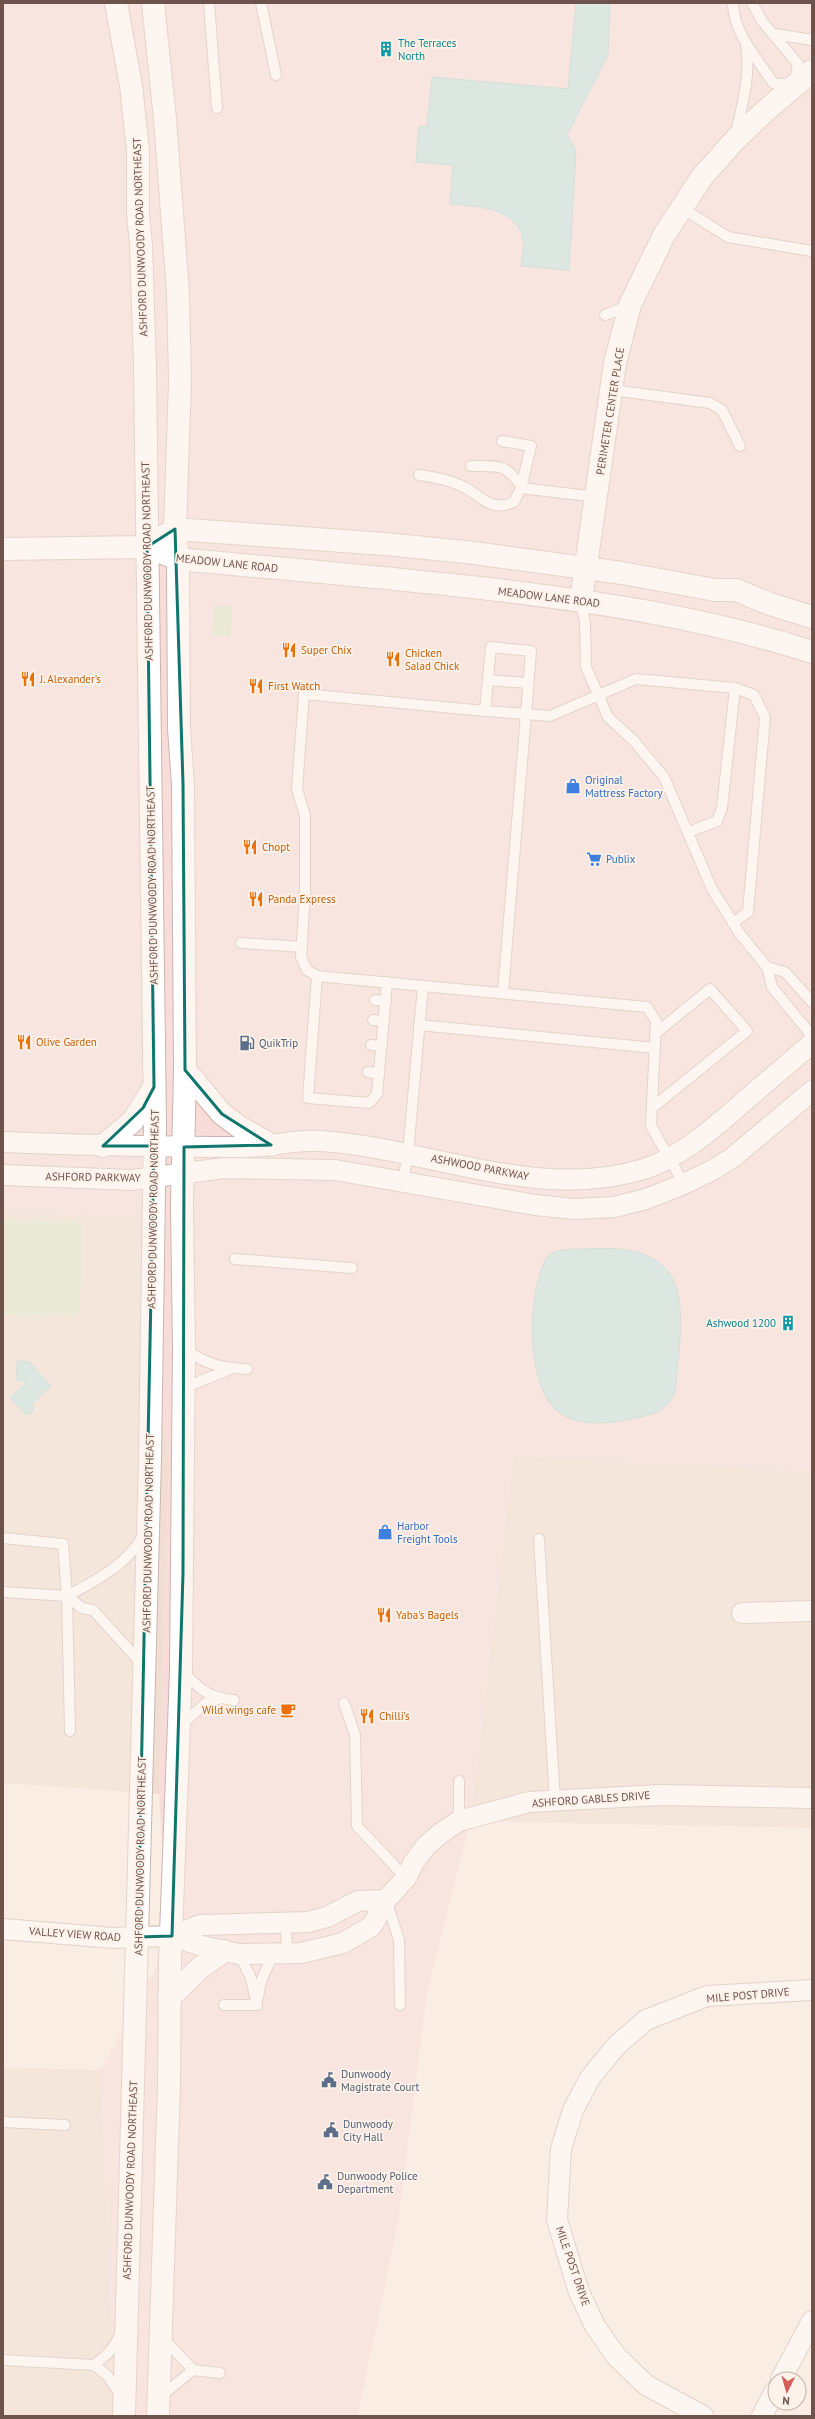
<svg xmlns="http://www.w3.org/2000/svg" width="815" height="2419" viewBox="0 0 815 2419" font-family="'PT Sans',sans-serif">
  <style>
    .residential { fill: #f0ded3 }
    .commercial { fill: #f8dcd9 }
    .green { fill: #d7e5c4 }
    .water { fill: #bbe0df; stroke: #a2d0cf }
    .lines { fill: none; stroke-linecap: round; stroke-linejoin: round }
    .lane-casing { stroke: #c8b4ac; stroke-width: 12 }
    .street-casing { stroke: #c8b4ac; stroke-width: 22 }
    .secondary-casing { stroke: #cdb5ac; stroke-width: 24 }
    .lane { stroke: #fff; stroke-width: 10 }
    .street { stroke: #fff; stroke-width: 20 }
    .secondary { stroke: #fff; stroke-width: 22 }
    .marked { fill: none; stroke: #0f766e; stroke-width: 3; stroke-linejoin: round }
    .labels { text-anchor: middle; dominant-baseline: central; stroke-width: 3.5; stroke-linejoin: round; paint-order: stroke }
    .culture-label { font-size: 11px; fill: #0d838f; stroke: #fdf2e9; text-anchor: start }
    .street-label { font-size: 11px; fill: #6e534d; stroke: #fdf2e9 }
    .food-label { font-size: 11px; fill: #c56008; stroke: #fdf2e9; text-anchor: start }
    .shop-label { font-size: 11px; fill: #366cbe; stroke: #fdf2e9; text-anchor: start }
    .service-label { font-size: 11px; fill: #4e5e75; stroke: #fdf2e9; text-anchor: start }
  </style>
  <rect width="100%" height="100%" fill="#f9ede4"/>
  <g class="residential">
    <path d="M3,1212L140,1215L169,1466L159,1794L3,1783Z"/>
    <path d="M513,1455L812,1471V1828L470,1821Z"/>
    <path d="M3,2067L101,2070L116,2416H3Z"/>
  </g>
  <path class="commercial" d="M3,3H812V1471L513,1455L470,1821L426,1998L399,2217L358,2416H116L101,2070L156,1968L165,1894L159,1794L169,1466L140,1215L3,1212Z"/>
  <g class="green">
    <path d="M213,606H232L231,636H212Z"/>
    <path d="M3,1220L77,1221L82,1226L80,1311L74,1316L3,1315Z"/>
  </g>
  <g class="water">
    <path d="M576,3H610L608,55L567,135L576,151L569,270L521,266C522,255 526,240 520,230C507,206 472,206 450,204L453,165L416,162L419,126L427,127L432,77L568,89Z"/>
    <path d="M573,1249C604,1249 639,1244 663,1266C688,1288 680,1341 677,1371C676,1378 677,1388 674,1395C671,1402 660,1412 652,1414C625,1421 592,1429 565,1416C524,1397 527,1293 546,1259C551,1250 564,1250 573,1249Z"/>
    <path d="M17,1361L29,1362L51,1386L32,1404L33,1411L27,1415L10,1398L26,1383L23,1381L17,1380Z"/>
  </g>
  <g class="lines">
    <g class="lane-casing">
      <g id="lane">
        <path d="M209,3L217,108"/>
        <path d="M261,3L276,75"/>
        <path d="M733,3C733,33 758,59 773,83L794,85L798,64L762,21L752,3"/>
        <path d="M775,34L812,40"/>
        <path d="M736,134C742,104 751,75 746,45"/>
        <path d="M682,208L728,237L812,251"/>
        <path d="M605,315L630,305"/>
        <path d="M612,390L710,403L722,410L740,446"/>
        <path d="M502,441L531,446L521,488L597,497"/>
        <path d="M471,466C498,466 505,463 521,486"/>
        <path d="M419,475C435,477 450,480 464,487C484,498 490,512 514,502L521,488"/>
        <path d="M581,600L585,623L586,667L608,717L634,741L664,777L712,889L740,934L767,967L772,987L812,1036"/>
        <path d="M491,647L531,651L526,714L485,711Z"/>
        <path d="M488,680L528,683"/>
        <path d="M485,711L304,694L297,789L305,816V893L301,957L307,970L317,976L647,1007L656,1021L651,1126L684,1184"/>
        <path d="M689,832L717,821L722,808L735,688"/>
        <path d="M241,943L302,947"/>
        <path d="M767,967L785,972L812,1002"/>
        <path d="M317,976L308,1098L369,1103L377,1094L387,982"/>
        <path d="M503,992L526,714L550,716L636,679L735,688L754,695L765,717L748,912L733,923"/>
        <path d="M375,1000L386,1001"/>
        <path d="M373,1020L384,1021"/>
        <path d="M419,1025L655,1048"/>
        <path d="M371,1045L382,1046"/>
        <path d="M368,1072L379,1074"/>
        <path d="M652,1108L747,1031L710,989L656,1033"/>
        <path d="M403,1181L408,1153L423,986"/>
        <path d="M235,1259L352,1268"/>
        <path d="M184,1349C207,1364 219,1368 247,1369"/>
        <path d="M185,1390L191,1385L228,1370"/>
        <path d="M3,1538L63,1544L67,1596L3,1592"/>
        <path d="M539,1539L555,1801"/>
        <path d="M67,1596L70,1731"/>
        <path d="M67,1596C95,1581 127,1565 143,1536"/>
        <path d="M67,1596L82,1608L93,1610L141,1663"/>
        <path d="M183,1672C200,1689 208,1698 234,1700"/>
        <path d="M344,1703L355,1735L357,1826L406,1878"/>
        <path d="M181,1725L206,1703L218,1699"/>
        <path d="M459,1821V1781"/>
        <path d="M386,1900L399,1940L400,2005"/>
        <path d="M286,1923L287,1954"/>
        <path d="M239,1954L251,1978L257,2005"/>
        <path d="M258,1997L261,1981L273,1955"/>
        <path d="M224,2005H257"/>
        <path d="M3,2122L65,2125"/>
        <path d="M163,2338L193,2370L220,2373"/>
        <path d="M3,2360L94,2365L107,2375L120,2394"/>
        <path d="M94,2365C106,2356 114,2349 120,2334"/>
        <path d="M160,2397L193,2370"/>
      </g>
    </g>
    <g class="street-casing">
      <g id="street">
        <path d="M3,1142C83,1145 164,1147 244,1147C270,1147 296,1139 321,1141C429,1148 536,1202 644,1169C681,1157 711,1130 740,1105C764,1084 788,1064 812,1043"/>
        <path d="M3,1175L132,1180L224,1168L335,1170L535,1205L574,1209L614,1207L646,1199L679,1186L711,1171L732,1158L812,1091"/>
        <path d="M742,1613L812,1611"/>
        <path d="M3,1929L113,1938L172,1936L200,1925L308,1922L327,1917L358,1901L386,1900"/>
        <path d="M172,1936L202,1946L239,1954L301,1953L343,1943L372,1926L386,1900L406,1878L414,1862L426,1846L441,1833L459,1821L529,1802L660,1795L812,1798"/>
        <path d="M781,2379L812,2321"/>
        <path d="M703,2416L646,2385L616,2356L595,2326L579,2292L557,2220L561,2149L573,2110L590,2078L616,2046L646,2020L707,1996L812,1990"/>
        <path d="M762,2416L775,2391"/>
      </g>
    </g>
    <g class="secondary-casing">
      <g id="secondary">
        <path d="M116,3L131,86L138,150V214L141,245L145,366L155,1124L150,1458L124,2416"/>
        <path d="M153,3L165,119L178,293L180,381L175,529L178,559L179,729L183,784L185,1070L182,1205L184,1349L181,1671L170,1960L169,2085L158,2416"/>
        <path d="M162,537L175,529L385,544L466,552L622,573L715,590H736L770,604L812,617"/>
        <path d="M3,549L147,547L178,559C282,569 386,577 489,589C599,602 707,618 812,652"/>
        <path d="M581,600L615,363L630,305L664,235L702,177L735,140L765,111L812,71"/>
        <path d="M185,1070L222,1114L241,1128L271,1145"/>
        <path d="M103,1146L133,1121L154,1087"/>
        <path d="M169,1998L200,1968L224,1951"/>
      </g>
    </g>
    <use href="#lane" class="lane"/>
    <use href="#street" class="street"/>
    <use href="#secondary" class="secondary"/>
  </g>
  <path d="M0 0H815V2419H0ZM175,529L183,784L185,1070L222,1114L271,1145L184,1147L183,1573L172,1936L138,1937L154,1146H103L143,1108L154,1087L147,547Z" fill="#f9ede4" fill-opacity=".55" fill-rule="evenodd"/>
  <path class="marked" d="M175,529L183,784L185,1070L222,1114L271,1145L184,1147L183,1573L172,1936L138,1937L154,1146H103L143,1108L154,1087L147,547Z"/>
  <defs>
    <g id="building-bare" transform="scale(1.2)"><path d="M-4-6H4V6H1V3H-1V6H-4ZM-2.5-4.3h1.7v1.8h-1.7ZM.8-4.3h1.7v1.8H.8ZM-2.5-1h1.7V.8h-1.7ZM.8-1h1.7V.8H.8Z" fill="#0f9aa8" stroke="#fdf2e9" stroke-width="2.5" paint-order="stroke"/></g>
    <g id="restaurant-bare" transform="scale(1.2)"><path d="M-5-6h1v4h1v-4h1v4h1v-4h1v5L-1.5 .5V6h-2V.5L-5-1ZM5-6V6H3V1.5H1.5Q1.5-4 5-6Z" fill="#e8710a" stroke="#fdf2e9" stroke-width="2.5" paint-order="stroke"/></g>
    <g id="shop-bare" transform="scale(1.2)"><path d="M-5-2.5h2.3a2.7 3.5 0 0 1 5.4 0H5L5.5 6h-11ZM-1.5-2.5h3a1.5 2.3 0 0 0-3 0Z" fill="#3f7fe0" stroke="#fdf2e9" stroke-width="2.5" paint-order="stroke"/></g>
    <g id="supermarket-bare" transform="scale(1.2)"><path d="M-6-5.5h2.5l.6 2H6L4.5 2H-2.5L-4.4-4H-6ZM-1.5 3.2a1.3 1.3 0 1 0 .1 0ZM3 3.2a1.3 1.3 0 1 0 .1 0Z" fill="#3f7fe0" stroke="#fdf2e9" stroke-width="2.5" paint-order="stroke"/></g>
    <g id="fuel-bare" transform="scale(1.2)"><path d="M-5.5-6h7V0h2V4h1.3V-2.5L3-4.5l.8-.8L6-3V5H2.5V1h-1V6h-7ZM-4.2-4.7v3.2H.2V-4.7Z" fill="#5c6f8a" stroke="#fdf2e9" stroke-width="2.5" paint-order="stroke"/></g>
    <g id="cafe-bare" transform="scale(1.2)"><path d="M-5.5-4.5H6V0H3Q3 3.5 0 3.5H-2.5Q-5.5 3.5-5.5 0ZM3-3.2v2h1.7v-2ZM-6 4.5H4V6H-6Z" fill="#e8710a" stroke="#fdf2e9" stroke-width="2.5" paint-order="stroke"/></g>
    <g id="civic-bare" transform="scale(1.2)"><path d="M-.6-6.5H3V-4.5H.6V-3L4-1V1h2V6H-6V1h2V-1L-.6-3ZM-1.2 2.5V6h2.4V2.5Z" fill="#5c6f8a" stroke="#fdf2e9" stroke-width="2.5" paint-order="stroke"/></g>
  </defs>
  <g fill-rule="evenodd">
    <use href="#building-bare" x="386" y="49"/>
    <use href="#restaurant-bare" x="289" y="650"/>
    <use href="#restaurant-bare" x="393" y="659"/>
    <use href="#restaurant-bare" x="28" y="679"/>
    <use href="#restaurant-bare" x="256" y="686"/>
    <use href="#shop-bare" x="573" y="786"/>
    <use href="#restaurant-bare" x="250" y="847"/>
    <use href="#supermarket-bare" x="594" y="859"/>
    <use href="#restaurant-bare" x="256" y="899"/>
    <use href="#restaurant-bare" x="24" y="1042"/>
    <use href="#fuel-bare" x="247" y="1043"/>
    <use href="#building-bare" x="788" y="1323"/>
    <use href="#shop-bare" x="385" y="1532"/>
    <use href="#restaurant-bare" x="384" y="1615"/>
    <use href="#cafe-bare" x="288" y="1710"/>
    <use href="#restaurant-bare" x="367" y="1716"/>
    <use href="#civic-bare" x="329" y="2080"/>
    <use href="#civic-bare" x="331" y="2130"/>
    <use href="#civic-bare" x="325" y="2182"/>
  </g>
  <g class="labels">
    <g class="culture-label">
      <text x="398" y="43">The Terraces<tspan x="398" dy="13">North</tspan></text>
      <text x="776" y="1323" text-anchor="end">Ashwood 1200</text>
    </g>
    <g class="street-label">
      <text transform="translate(140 237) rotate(-92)">ASHFORD DUNWOODY ROAD NORTHEAST</text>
      <text transform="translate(610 411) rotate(-81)">PERIMETER CENTER PLACE</text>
      <text transform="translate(147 561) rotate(-91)">ASHFORD DUNWOODY ROAD NORTHEAST</text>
      <text transform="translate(227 563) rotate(6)">MEADOW LANE ROAD</text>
      <text transform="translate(549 597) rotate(7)">MEADOW LANE ROAD</text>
      <text transform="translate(152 885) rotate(-91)">ASHFORD DUNWOODY ROAD NORTHEAST</text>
      <text transform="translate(480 1167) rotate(11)">ASHWOOD PARKWAY</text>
      <text transform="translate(93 1177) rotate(1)">ASHFORD PARKWAY</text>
      <text transform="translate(153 1209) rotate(-89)">ASHFORD DUNWOODY ROAD NORTHEAST</text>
      <text transform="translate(148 1533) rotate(-89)">ASHFORD DUNWOODY ROAD NORTHEAST</text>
      <text transform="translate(591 1799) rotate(-4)">ASHFORD GABLES DRIVE</text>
      <text transform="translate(140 1856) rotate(-89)">ASHFORD DUNWOODY ROAD NORTHEAST</text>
      <text transform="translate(75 1934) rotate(4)">VALLEY VIEW ROAD</text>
      <text transform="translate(748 1995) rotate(-5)">MILE POST DRIVE</text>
      <text transform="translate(130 2180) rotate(-88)">ASHFORD DUNWOODY ROAD NORTHEAST</text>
      <text transform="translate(573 2266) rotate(71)">MILE POST DRIVE</text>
    </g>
    <g class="food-label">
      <text x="301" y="650">Super Chix</text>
      <text x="405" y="653">Chicken<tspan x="405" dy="13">Salad Chick</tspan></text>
      <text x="40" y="679">J. Alexander's</text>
      <text x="268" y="686">First Watch</text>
      <text x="262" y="847">Chopt</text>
      <text x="268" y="899">Panda Express</text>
      <text x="36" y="1042">Olive Garden</text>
      <text x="396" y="1615">Yaba's Bagels</text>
      <text x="276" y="1710" text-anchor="end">Wild wings cafe</text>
      <text x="379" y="1716">Chilli’s</text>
    </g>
    <g class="shop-label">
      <text x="585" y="780">Original<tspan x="585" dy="13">Mattress Factory</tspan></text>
      <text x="606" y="859">Publix</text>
      <text x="397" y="1526">Harbor<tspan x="397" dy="13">Freight Tools</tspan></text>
    </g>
    <g class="service-label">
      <text x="259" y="1043">QuikTrip</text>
      <text x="341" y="2074">Dunwoody<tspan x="341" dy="13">Magistrate Court</tspan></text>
      <text x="343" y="2124">Dunwoody<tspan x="343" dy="13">City Hall</tspan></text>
      <text x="337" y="2176">Dunwoody Police<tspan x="337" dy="13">Department</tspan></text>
    </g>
  </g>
  <rect width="815" height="2419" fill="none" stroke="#6e534d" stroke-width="8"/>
  <g transform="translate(787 2391) rotate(185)"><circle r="19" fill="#fdf2e9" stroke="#c4b2ab"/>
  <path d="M0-3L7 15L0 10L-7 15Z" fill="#d55c57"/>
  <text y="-6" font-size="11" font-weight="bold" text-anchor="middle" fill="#6e534d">N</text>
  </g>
</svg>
